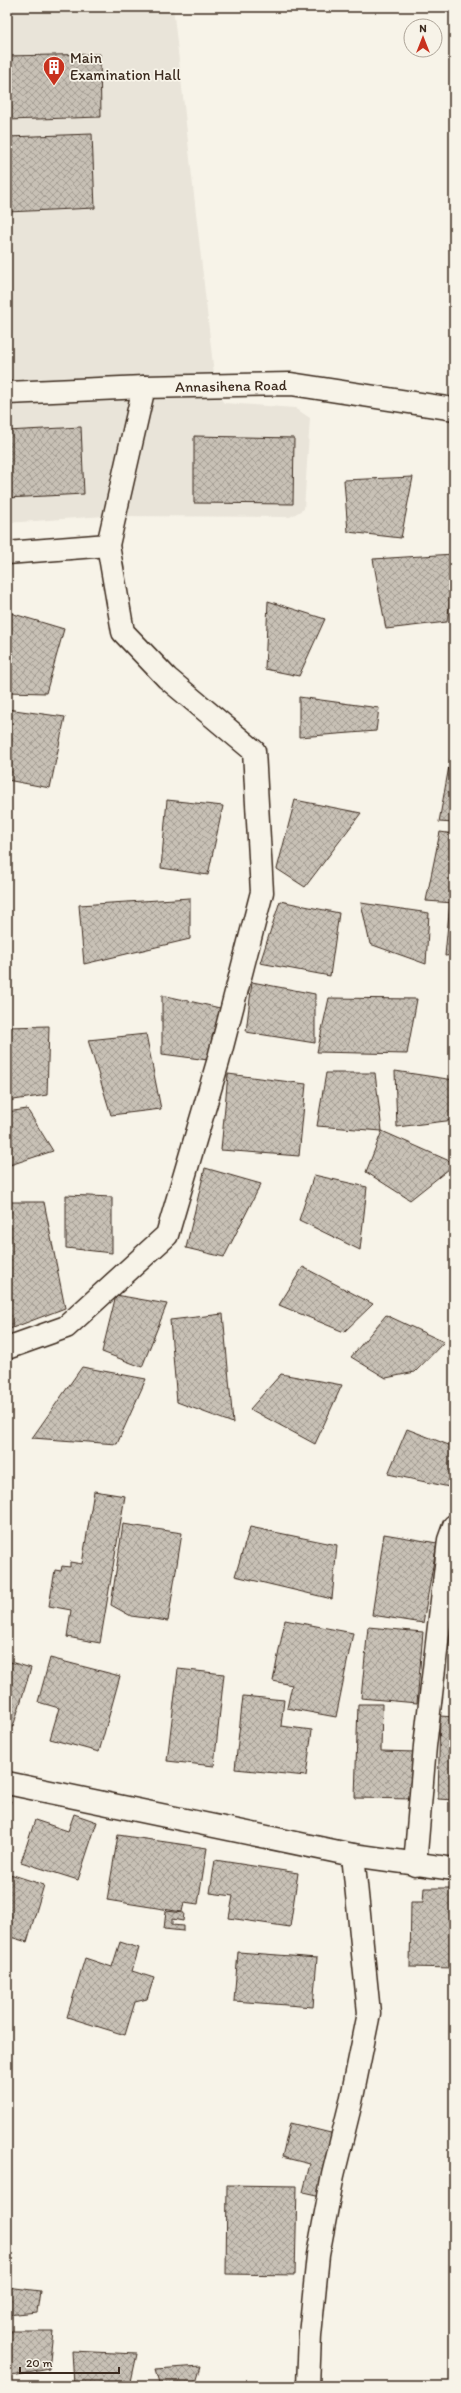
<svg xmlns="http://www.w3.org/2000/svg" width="461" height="2393" viewBox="0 0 461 2393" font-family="Itim,sans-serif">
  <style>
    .built { fill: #e9e4d9 }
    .building { fill: url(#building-cross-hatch); stroke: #3b2a1e }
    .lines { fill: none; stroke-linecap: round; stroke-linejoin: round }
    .street-casing { stroke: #3b2a1e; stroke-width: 25 }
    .secondary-casing { stroke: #3b2a1e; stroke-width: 25 }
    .street { stroke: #f7f3e8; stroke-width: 22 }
    .secondary { stroke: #f7f3e8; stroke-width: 22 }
    .labels { text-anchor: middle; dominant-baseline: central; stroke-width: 3.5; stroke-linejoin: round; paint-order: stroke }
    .poi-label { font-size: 15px; fill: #3b2a1e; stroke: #f7f3e8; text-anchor: start }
    .street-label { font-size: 15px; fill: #3b2a1e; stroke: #f7f3e8 }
  </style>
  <defs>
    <pattern id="building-cross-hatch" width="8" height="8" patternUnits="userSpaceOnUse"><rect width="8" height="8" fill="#c8c1b6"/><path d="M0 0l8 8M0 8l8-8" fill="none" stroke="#a49d93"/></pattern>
  </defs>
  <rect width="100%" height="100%" fill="#f7f3e8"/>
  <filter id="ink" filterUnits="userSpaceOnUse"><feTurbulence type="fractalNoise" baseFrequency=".025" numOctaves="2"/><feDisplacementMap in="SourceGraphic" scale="8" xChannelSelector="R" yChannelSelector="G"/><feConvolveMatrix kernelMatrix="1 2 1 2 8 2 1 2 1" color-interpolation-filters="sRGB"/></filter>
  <g filter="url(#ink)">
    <path class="built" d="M7,7H173L216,392L224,403L295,408L310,418L304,509L290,517L104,516L7,523Z"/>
    <g class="building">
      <path d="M100,54L101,117L7,120V56Z"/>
      <path d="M92,134L95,208L7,212V137Z"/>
      <path d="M81,427L84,494L7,498V431Z"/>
      <path d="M194,436L294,438L293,504L194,503Z"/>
      <path d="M413,477L401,538L348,532L344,480Z"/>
      <path d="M454,554V573L447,622L386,629L373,559Z"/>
      <path d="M268,601L325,619L299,676L265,669Z"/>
      <path d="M7,612L64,629L46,693L7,692Z"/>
      <path d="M299,697L379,708L376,731L299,737Z"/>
      <path d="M7,709L65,717L50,788L7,780Z"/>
      <path d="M451,755H454V823L439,822Z"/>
      <path d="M167,800L223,806L208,875L161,868Z"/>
      <path d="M295,800L361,813L305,887L277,869Z"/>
      <path d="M440,832L454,834V903L426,901Z"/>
      <path d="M190,898V939L84,964L79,905Z"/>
      <path d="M280,901L339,913L330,976L260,963Z"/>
      <path d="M450,902L454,903V955L445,956Z"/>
      <path d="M361,903L429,913L426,964L370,944Z"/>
      <path d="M252,982L315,994V1043L246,1032Z"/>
      <path d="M162,995L220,1008L208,1060L162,1054Z"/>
      <path d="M329,998L417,999L407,1054L317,1052Z"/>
      <path d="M49,1026L47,1095L7,1101V1027Z"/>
      <path d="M146,1034L161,1109L111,1115L88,1040Z"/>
      <path d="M395,1071L454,1080V1120L397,1127Z"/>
      <path d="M326,1073H375L382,1131L317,1126Z"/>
      <path d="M228,1074L306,1084L299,1156L221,1150Z"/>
      <path d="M27,1109L53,1151L7,1166V1112Z"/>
      <path d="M382,1131L454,1163V1165L410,1200L366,1172Z"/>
      <path d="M205,1168L261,1184L224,1257L186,1248Z"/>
      <path d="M314,1175L367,1187L360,1250L299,1220Z"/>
      <path d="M66,1195L112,1197V1253L66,1248Z"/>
      <path d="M7,1202H44L65,1308L7,1330Z"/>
      <path d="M303,1267L373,1304L344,1332L279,1305Z"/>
      <path d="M116,1295L167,1304L142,1367L102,1352Z"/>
      <path d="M223,1314L233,1423L177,1402L170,1320Z"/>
      <path d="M386,1315L444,1342L415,1372L386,1378L351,1357Z"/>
      <path d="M82,1367L146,1379L117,1444L32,1438Z"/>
      <path d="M281,1374L342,1385L315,1444L250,1409Z"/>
      <path d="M407,1429L454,1447V1488L388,1474Z"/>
      <path d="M94,1491L125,1496L100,1643L67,1637L71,1610L49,1606L55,1570L61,1571L62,1566L70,1567V1562L82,1564Z"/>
      <path d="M123,1524L182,1533L168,1621L131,1616L111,1605Z"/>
      <path d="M250,1527L337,1545L332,1599L235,1576Z"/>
      <path d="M384,1534L437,1543L423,1623L372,1615Z"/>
      <path d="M285,1620L353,1633L336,1717L287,1708L292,1685L273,1681Z"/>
      <path d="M368,1627L423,1632L417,1703L361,1698Z"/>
      <path d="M50,1658L120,1676L99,1752L50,1739L59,1708L38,1702Z"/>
      <path d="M7,1661L31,1668L13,1727L7,1725Z"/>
      <path d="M178,1669L224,1674L214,1766L167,1761Z"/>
      <path d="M243,1696L284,1700L281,1726L312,1730L306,1776L235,1769Z"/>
      <path d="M358,1704H382L381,1751L415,1752L414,1799L355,1798Z"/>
      <path d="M440,1716L454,1717V1800L438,1799Z"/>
      <path d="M7,1799L11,1801L7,1811Z"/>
      <path d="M74,1814L97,1822L78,1880L21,1862L35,1820L68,1831Z"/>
      <path d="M118,1835L207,1848L198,1904L184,1902L182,1912L107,1900Z"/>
      <path d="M215,1860L298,1873L290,1927L229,1918L233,1896L210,1893Z"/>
      <path d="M7,1873L44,1885L27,1942L7,1936Z"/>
      <path d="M424,1888H454V1968L410,1967L411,1902H423Z"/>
      <path d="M166,1911L184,1913L183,1921L172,1919V1925L183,1926V1931L164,1929Z"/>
      <path d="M120,1942L139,1948L132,1971L154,1978L147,1999L135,2002L125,2035L67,2017L85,1958L112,1967Z"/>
      <path d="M238,1952L317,1958L313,2007L234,2001Z"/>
      <path d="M290,2123L339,2135L325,2197L303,2192L310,2164L282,2157Z"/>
      <path d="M227,2185L297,2186L295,2275L226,2274Z"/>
      <path d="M7,2287L40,2291L37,2312L7,2315Z"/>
      <path d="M10,2331H53L49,2369L7,2377Z"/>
      <path d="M72,2351L137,2354L130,2386H74Z"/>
      <path d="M201,2366L195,2386H161L156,2369Z"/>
    </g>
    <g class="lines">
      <g class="street-casing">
        <g id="street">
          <path d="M7,553L108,545"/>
          <path d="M7,1348L66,1327L167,1235L218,1062L262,892L254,751L167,678L123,632L108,545L144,387"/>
          <path d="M7,1783L353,1855L454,1869"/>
          <path d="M415,1865L425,1746L449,1540L454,1526"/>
          <path d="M308,2386L310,2335L318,2255L333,2175L351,2102L369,2013L353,1855"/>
        </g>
      </g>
      <g class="secondary-casing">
        <path id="secondary" d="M7,393L144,387L291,384L454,409"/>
      </g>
      <use href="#street" class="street"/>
      <use href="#secondary" class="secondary"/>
    </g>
  </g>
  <defs>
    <g id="building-pin" transform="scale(1.15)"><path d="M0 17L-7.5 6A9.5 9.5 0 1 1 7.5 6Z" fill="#c8321e" stroke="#f7f3e8"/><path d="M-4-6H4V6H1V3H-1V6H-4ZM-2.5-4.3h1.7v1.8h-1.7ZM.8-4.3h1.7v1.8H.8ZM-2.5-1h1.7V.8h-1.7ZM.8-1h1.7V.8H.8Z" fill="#fff"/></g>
  </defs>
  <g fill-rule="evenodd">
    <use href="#building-pin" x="54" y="67"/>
  </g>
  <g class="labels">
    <g class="poi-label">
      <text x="70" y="58">Main<tspan x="70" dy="17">Examination Hall</tspan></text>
    </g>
    <g class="street-label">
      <text transform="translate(231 386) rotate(-1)">Annasihena Road</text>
    </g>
  </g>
  <rect width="461" height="2393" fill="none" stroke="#f7f3e8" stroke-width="24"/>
  <rect x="12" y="12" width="437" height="2369" fill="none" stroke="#3b2a1e" stroke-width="1.5" filter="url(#ink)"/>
  <g transform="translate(423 38)"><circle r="19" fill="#f7f3e8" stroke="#aca397"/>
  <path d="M0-3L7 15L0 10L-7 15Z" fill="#c8321e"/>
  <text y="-6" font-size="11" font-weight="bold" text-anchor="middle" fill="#3b2a1e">N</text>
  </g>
  <path d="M20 2367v6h99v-6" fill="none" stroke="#3b2a1e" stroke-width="2"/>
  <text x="26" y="2367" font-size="12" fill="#3b2a1e" stroke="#f7f3e8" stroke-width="3" paint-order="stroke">20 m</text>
</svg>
